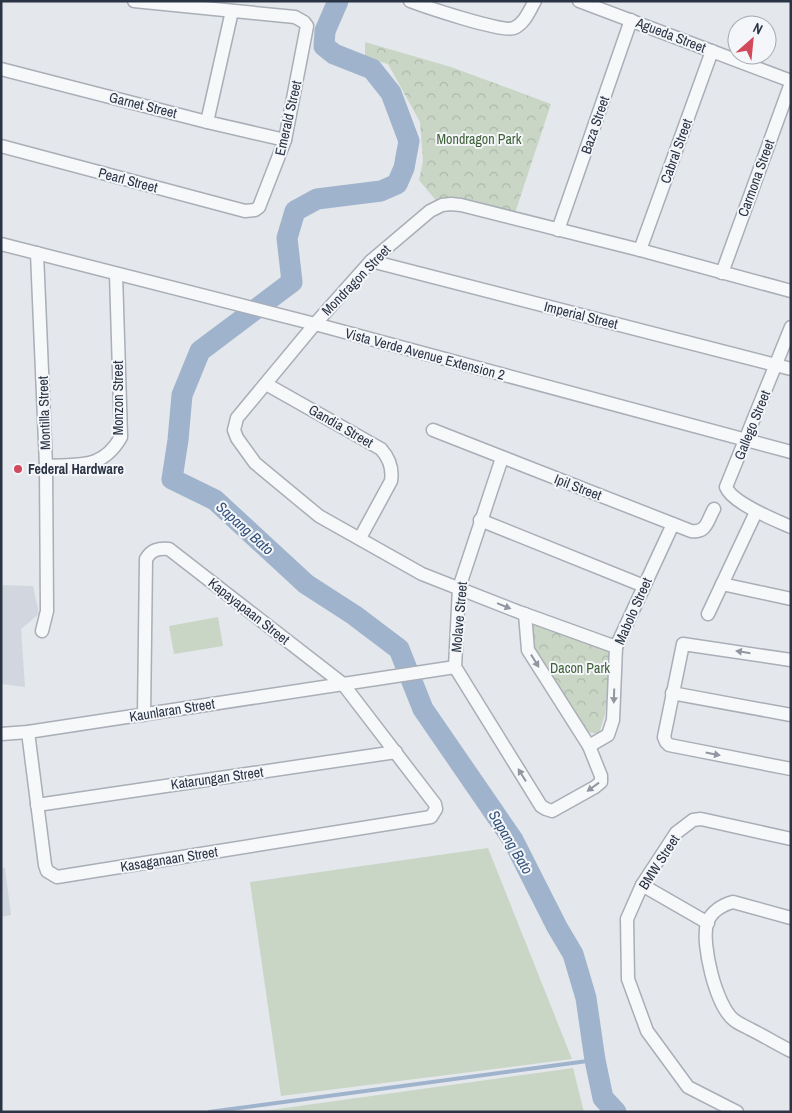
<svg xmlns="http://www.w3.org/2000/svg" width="792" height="1113" viewBox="0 0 792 1113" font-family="'Archivo Narrow',sans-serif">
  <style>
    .built { fill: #d2d6de }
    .grass { fill: #c9d6c5 }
    .forest { fill: url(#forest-crowns) }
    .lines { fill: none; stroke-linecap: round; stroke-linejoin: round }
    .stream { stroke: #9fb4cc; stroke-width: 4 }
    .river { stroke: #9fb4cc; stroke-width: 21 }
    .minor-casing { stroke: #a9aeb7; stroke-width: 15 }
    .minor { stroke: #f7f8fa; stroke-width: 12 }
    .oneway { fill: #9196a0 }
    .poi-dot { fill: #d1495b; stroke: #f4f6f9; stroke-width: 2 }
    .labels { text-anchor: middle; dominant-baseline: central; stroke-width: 4; stroke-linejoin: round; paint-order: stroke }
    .street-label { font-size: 14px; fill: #2b3445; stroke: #f4f6f9 }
    .park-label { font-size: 14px; fill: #3f6138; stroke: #f4f6f9 }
    .poi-label { font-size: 14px; font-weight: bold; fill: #2b3445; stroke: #f4f6f9; text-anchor: start }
    .water-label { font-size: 15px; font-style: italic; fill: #34527a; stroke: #f4f6f9 }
  </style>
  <defs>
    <pattern id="forest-crowns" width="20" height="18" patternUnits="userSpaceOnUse" patternTransform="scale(1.25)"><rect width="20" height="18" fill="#c9d6c5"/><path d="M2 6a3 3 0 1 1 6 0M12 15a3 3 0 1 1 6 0" fill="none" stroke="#adb8ab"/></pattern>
  </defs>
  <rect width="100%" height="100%" fill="#e4e7ec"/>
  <g class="built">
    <path d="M1,585L33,586L39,614L21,629L25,687L1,684Z"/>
    <path d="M1,868H5L11,915L1,917Z"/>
  </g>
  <g class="grass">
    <path d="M218,617L223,646L174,654L169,626Z"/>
    <path d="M488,848L572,1059L281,1096L250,882Z"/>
    <path d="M573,1068L584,1112H256Z"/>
  </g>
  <g class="forest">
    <path d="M365,42L451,67L551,104L514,216L438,203L419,180L423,161L420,122L388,64L365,58Z"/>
    <path d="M530,620L612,648L605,714L599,734L587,732L535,652Z"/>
  </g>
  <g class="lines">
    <path class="stream" d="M209,1112L595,1060"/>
    <path class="river" d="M338,1L325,31L324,46L334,54L372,69L391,93L409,141L404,168L397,184L381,191L317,199L295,211L287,238L292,282L200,351L182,395L178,440L172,479L215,500L306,584L354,615L399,649L423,709L513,840L557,927L573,954L586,998L595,1060L603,1098L616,1112"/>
    <g class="minor-casing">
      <g id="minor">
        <path d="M410,1C426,7 503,33 514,28C525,23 529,11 535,1"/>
        <path d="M579,1L791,81"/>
        <path d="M1,69L207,122L285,140"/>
        <path d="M207,122L232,11"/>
        <path d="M1,146L245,211L255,210L259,207L285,140L307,26L304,22L295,17L134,1"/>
        <path d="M558,230L631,20"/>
        <path d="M1,244L315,324L791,452"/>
        <path d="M640,250L712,51"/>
        <path d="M37,253L46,466L47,611L42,631"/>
        <path d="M371,261L791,369"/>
        <path d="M722,273L791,83"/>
        <path d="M791,327L726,487C732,503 775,520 791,527"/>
        <path d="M266,384L381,449C389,458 393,469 391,481L360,538"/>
        <path d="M433,430L691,531C707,533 707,521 714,509"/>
        <path d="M502,458L459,588L455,667L541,806L546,809L552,811L595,787L601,782V776L589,746L528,650L525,614"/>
        <path d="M46,466C79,464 102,470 121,437L116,274"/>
        <path d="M480,520L644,586"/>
        <path d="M722,584L791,599"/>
        <path d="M708,614L756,512"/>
        <path d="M616,647L519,612L422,574L319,516L255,463L237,438L234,430L237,418L315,324L371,261L430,211L442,205L451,204L461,205L640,250L791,291"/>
        <path d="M791,660L683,644L664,737L666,742L669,745L791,769"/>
        <path d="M672,693L791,715"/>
        <path d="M28,732L45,865L47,871L57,877L431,817L436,809L435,804L343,684L169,549C158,548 151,550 146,559L144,715"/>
        <path d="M1,734L28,732L455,667"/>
        <path d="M589,746L608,735L613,720L616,647L673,524"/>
        <path d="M37,805L396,752"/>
        <path d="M642,885L708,923"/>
        <path d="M791,918L733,902C722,905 711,912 707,923C701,944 716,1006 734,1020C739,1024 745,1026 750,1029C764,1036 777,1044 791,1051"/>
        <path d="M737,1112L688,1087L647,1031L628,979L627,919L642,885L676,833L693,820L701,819L791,839"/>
      </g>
    </g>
    <use href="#minor" class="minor"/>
  </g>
  <defs><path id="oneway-solid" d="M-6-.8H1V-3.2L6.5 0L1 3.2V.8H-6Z" transform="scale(1.25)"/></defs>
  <g class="oneway">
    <use href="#oneway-solid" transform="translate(504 606) rotate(22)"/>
    <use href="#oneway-solid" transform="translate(743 652) rotate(-171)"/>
    <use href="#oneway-solid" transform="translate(535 661) rotate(58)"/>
    <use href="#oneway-solid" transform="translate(614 696) rotate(92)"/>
    <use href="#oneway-solid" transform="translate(713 754) rotate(11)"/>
    <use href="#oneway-solid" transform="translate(522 775) rotate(-122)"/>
    <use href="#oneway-solid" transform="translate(593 787) rotate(144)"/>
  </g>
  <circle class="poi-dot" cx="18" cy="469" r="5"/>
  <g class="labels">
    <g class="street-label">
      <text transform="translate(671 35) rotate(21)">Agueda Street</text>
      <text transform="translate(143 105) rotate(14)">Garnet Street</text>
      <text transform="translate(288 118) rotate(-77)">Emerald Street</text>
      <text transform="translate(595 125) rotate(-71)">Baza Street</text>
      <text transform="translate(676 151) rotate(-70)">Cabral Street</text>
      <text transform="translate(756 178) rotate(-70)">Carmona Street</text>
      <text transform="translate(128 180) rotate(15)">Pearl Street</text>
      <text transform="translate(356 280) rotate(-46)">Mondragon Street</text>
      <text transform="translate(581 315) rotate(14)">Imperial Street</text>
      <text transform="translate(425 354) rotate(15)">Vista Verde Avenue Extension 2</text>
      <text transform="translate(118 398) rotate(-90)">Monzon Street</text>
      <text transform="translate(44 413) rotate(-92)">Montilla Street</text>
      <text transform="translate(752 425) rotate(-68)">Gallego Street</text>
      <text transform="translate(341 426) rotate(30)">Gandia Street</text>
      <text transform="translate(578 487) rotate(21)">Ipil Street</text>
      <text transform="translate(249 611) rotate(38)">Kapayapaan Street</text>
      <text transform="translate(633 611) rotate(-66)">Mabolo Street</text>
      <text transform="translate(459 617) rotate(-85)">Molave Street</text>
      <text transform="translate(172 710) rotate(-9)">Kaunlaran Street</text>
      <text transform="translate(217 778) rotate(-8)">Katarungan Street</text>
      <text transform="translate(169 859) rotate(-9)">Kasaganaan Street</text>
      <text transform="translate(659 862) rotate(-57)">BMW Street</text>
    </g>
    <g class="park-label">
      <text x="479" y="139">Mondragon Park</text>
      <text x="580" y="668">Dacon Park</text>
    </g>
    <g class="poi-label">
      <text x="28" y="469">Federal Hardware</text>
    </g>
    <g class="water-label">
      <text transform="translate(245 528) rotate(42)">Sapang Bato</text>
      <text transform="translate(511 842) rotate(59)">Sapang Bato</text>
    </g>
  </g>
  <rect width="792" height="1113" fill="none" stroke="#2b3445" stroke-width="5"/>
  <g transform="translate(752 40) rotate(27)"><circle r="24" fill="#f4f6f9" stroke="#a4a8b1"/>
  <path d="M0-4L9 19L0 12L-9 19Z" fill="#d1495b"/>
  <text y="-8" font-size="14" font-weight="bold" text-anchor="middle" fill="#2b3445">N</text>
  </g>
</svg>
